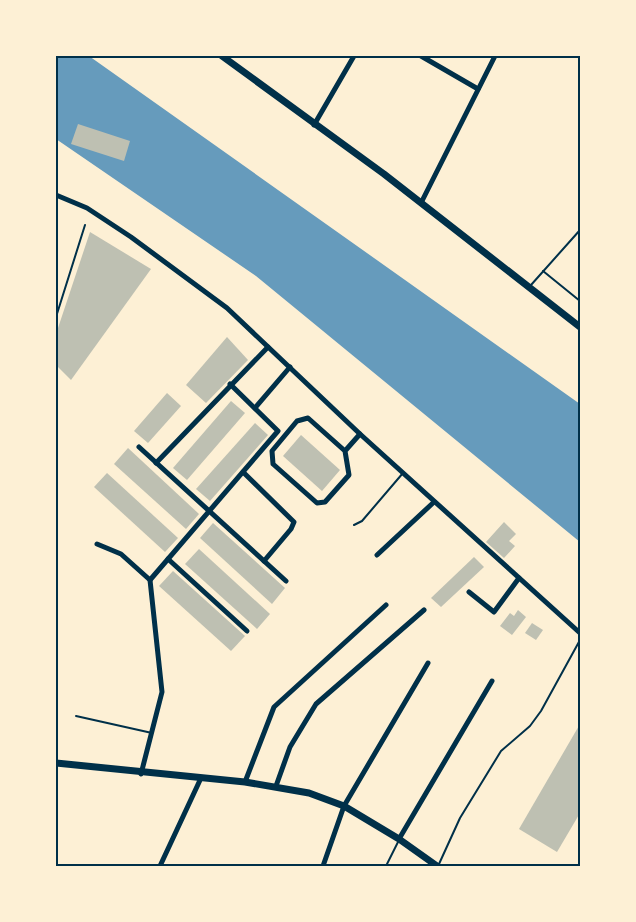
<svg xmlns="http://www.w3.org/2000/svg" width="636" height="922" viewBox="0 0 636 922" font-family="Signika,sans-serif">
  <style>
    .water { fill: #669bbc }
    .building { fill: #bec0b2 }
    .lines { fill: none; stroke-linecap: round; stroke-linejoin: round }
    .service { stroke: #003049; stroke-width: 2 }
    .minor { stroke: #003049; stroke-width: 5 }
    .tertiary { stroke: #003049; stroke-width: 7 }
    .neatline { fill: none; stroke: #003049; stroke-width: 2 }
  </style>
  <rect width="100%" height="100%" fill="#fdf0d5"/>
  <path class="water" d="M56,56H89L580,404V542L256,276L56,139Z"/>
  <g class="building">
    <path d="M78,124L130,141L124,161L71,144Z"/>
    <path d="M90,232L151,269L71,380L56,365V334Z"/>
    <path d="M227,337L248,360L206,403L186,385Z"/>
    <path d="M167,393L181,406L148,443L134,431Z"/>
    <path d="M231,401L245,413L187,480L173,468Z"/>
    <path d="M255,423L268,435L210,501L196,489Z"/>
    <path d="M301,435L340,470L322,491L283,456Z"/>
    <path d="M128,448L199,514L186,529L114,464Z"/>
    <path d="M107,473L178,538L165,552L94,487Z"/>
    <path d="M504,522L516,534L509,541L515,546L504,558L486,542Z"/>
    <path d="M213,523L285,588L272,604L200,538Z"/>
    <path d="M199,549L270,614L257,629L185,564Z"/>
    <path d="M474,557L484,567L441,607L431,598Z"/>
    <path d="M173,571L245,636L231,651L159,586Z"/>
    <path d="M518,610L526,617L512,635L500,626L510,613L514,616Z"/>
    <path d="M532,623L543,630L536,640L525,633Z"/>
    <path d="M580,724V813L557,852L519,829Z"/>
  </g>
  <g class="lines">
    <g class="service">
      <path d="M543,271L580,301"/>
      <path d="M531,285L580,230"/>
      <path d="M56,317L85,225"/>
      <path d="M354,525L362,521L403,473"/>
      <path d="M76,716L152,733"/>
      <path d="M439,864L460,818L501,751L530,726L541,711L580,640"/>
      <path d="M386,866L398,842"/>
    </g>
    <g class="minor">
      <path d="M421,56L478,89"/>
      <path d="M314,125L354,56"/>
      <path d="M56,195L87,208L131,237L227,308L360,434L580,633"/>
      <path d="M421,203L495,56"/>
      <path d="M255,408L290,367"/>
      <path d="M139,447L286,581"/>
      <path d="M345,451L349,475L325,502L317,503L273,464L272,451L297,421L308,418L345,451L360,434"/>
      <path d="M156,463L268,347"/>
      <path d="M243,472L294,522L291,529L264,561"/>
      <path d="M97,544L121,554L150,580L162,692L141,774"/>
      <path d="M377,555L434,502"/>
      <path d="M168,559L247,631"/>
      <path d="M150,580L278,431L230,384"/>
      <path d="M469,592L494,612L519,578"/>
      <path d="M245,782L274,707L386,605"/>
      <path d="M276,786L290,747L316,704L424,610"/>
      <path d="M399,839L492,681"/>
      <path d="M160,866L201,778"/>
      <path d="M323,866L344,806L428,663"/>
    </g>
    <g class="tertiary">
      <path d="M222,56L384,174L580,327"/>
      <path d="M56,763L245,782L309,793L344,806L399,839L437,866"/>
    </g>
  </g>
  <rect width="636" height="922" fill="none" stroke="#fdf0d5" stroke-width="114"/>
  <rect x="57" y="57" width="522" height="808" class="neatline"/>
</svg>
